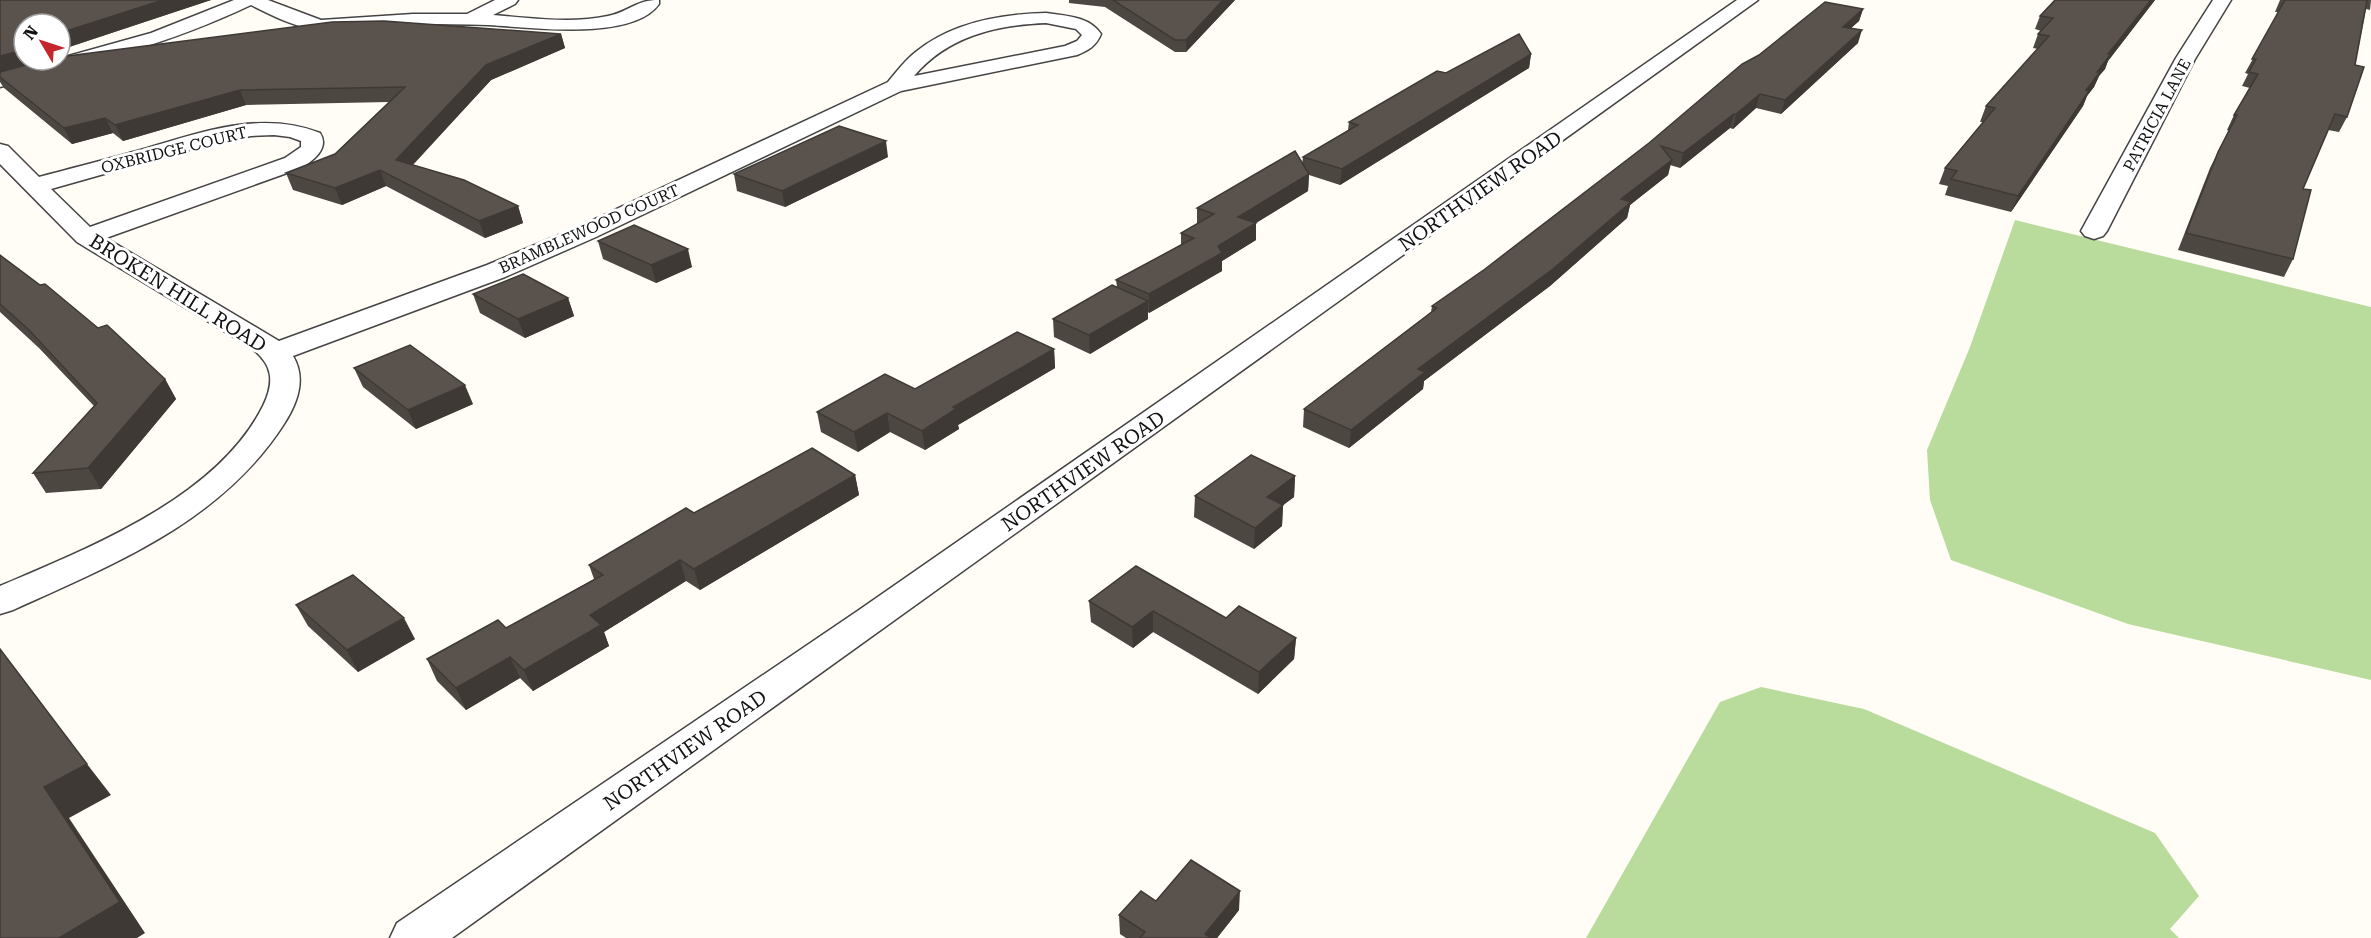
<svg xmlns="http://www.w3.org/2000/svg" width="2371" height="938" viewBox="0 0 2371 938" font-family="'Roboto Serif',serif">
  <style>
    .forest { fill: #b9dc9c }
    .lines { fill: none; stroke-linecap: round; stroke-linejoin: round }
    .minor-casing { stroke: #444; stroke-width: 3 }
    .minor { fill: #fff; fill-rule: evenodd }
    .wall { fill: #4d4742 }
    .shaded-wall { fill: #3f3936 }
    .building { fill: #5a524d; stroke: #3f3936; stroke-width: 1.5 }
    .labels { text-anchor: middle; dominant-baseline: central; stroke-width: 6; stroke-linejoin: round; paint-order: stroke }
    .far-street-label { font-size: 16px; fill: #111; stroke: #fff }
    .street-label { font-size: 20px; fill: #111; stroke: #fff }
  </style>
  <rect width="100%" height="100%" fill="#fffdf5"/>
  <g class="forest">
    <path d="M2015,220L2371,307V680L2128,624L1951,560L1930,500L1927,450L1970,347Z"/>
    <path d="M1761,687L1864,709L2155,833L2199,896L2170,929L2179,938H1586L1720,702Z"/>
  </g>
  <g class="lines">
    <g class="minor-casing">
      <g id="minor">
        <path d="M234,0H268L321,20L413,14H467L495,0H518L515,4L493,15C530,18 571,24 608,16C631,11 635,0 659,0V4C632,42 528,27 488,25C463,24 439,24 415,24C386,25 346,33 319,30C296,28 271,15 251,5C171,43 86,66 0,87V75L151,33Z"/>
        <path d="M1737,0H1758L452,938H390L397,923L859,610Z"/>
        <path d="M2213,0H2231L2195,59L2107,231L2103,236L2094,239L2085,236L2081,231L2176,58Z"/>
        <path d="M1046,13C1066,16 1089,16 1101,34C1096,46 1089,50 1077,55L901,91L596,237L505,277L293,356C307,379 297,404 284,424C221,522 114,564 13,610L0,614V586C89,548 217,498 263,406C275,381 273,364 250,347L77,242L0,164V144L8,146L39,177C72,168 105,160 137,151C197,134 259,109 320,133C330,148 313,161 301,168L106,238L279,341L487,265L578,227L888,82C897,71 906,59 917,51C953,22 1001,14 1046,13ZM1046,23L1076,29L1082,35L1077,41L1065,46L914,76C948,36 996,25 1046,23ZM274,135L290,137L301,141V147L285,158L90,227L51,189L210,144L251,136Z"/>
      </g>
    </g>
    <use href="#minor" class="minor"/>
  </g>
  <g class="wall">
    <path d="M0,0H211L60,50V24L24,60L561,34L565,48L491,80L413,165L518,206L523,223L485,238L386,186L342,205L293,190L286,173L335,154L389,102L246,105L123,141L113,133L72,144L4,88L0,82Z"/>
    <path d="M1069,0H1235L1186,52H1175L1105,7L1069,3Z"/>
    <path d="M2055,0H2155L2108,61L2105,69L2099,76L2094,87L2087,96L2083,106L2011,212L1945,195L1948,186L1939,184L1945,168L1983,122H1980L1986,106L2038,49L2033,48L2038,34L2041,31L2035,29L2040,16Z"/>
    <path d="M2280,0H2371L2370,10L2366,9L2355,65L2347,117L2339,132L2328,130L2303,189L2293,259L2284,277L2178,250L2210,168L2229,131L2227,130L2234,115L2250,88L2242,86L2248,74L2245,73L2279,12H2275Z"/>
    <path d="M1863,9L1859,21L1851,28L1858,43L1781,114L1756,108L1733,129L1730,128L1680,168L1670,165L1668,175L1630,205L1627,218L1550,286L1424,381L1423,389L1349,448L1303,427L1304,409L1431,312L1432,306Z"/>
    <path d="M1531,54L1529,68L1340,185L1309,175L1308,191L1256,223V240L1222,261V271L1149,313L1148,312V319L1090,354L1054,337L1053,319L1117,287L1116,280L1181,245V233L1197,224V208L1302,164L1303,157L1348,130L1349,122L1446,73Z"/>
    <path d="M888,157L785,207L737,191L734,174Z"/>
    <path d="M598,241L692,267L656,283L603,259Z"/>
    <path d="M0,255L165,379L176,399L101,489L46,493L33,473L94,406L39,348L0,312Z"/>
    <path d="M473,294L568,298L574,316L525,338L480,313Z"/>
    <path d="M1054,349L1055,368L958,425L959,429L925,450L890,432L858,452L821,432L817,412L915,389Z"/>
    <path d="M354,368L473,404L416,429L363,387Z"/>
    <path d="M855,475L859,495L700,590L686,581L604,632L609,646L533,691L520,678L466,710L437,681L427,659L506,628L594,579L589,565L694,513Z"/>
    <path d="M1295,476L1294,497L1283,505L1282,526L1254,549L1194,517L1195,496Z"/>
    <path d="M1089,601L1226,618L1296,638L1294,659L1258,694L1153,632L1133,648L1091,622Z"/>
    <path d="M296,605L415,639L358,672L308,626Z"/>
    <path d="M1156,901L1239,910L1217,938H1126L1120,934L1119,915Z"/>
  </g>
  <g class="shaded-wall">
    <path d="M163,0H211L60,50V33Z"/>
    <path d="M1223,0H1235L1186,52V40Z"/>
    <path d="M2151,0H2155L2108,61L2105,69L2099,76L2094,87L2087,96L2083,106L2011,212L2018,196L2086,90L2108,54Z"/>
    <path d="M1863,9L1859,21L1839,39L1843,27Z"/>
    <path d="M1862,30L1858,43L1781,114L1785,100Z"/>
    <path d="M561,34L565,48L491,80L402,176L396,160L486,65Z"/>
    <path d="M24,50V60H49L0,73V56Z"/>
    <path d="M1531,54L1529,68L1340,185L1342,169Z"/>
    <path d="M240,90L246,105L123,141L115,125Z"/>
    <path d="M1760,94L1756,108L1733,129L1736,114Z"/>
    <path d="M1734,114L1730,128L1680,168L1683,153Z"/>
    <path d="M105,118L113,133L72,144L64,128Z"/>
    <path d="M886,141L888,157L785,207L782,191Z"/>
    <path d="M1672,160L1668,175L1630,205L1627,218L1550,286L1424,381L1423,389L1349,448L1351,430L1418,369L1621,199Z"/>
    <path d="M380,170L386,186L342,205L335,188Z"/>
    <path d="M1309,174L1308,191L1238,234V217Z"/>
    <path d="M518,206L523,223L485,238L479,221Z"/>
    <path d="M1256,223V240L1222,261V271L1149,313V294L1218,246Z"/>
    <path d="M688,249L692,267L656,283L651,265Z"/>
    <path d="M568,298L574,316L525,338L518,319Z"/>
    <path d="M1148,301V319L1090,354L1089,335Z"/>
    <path d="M1054,349L1055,368L958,425L959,429L925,450L922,431L953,407Z"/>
    <path d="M165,379L176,399L101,489L88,468Z"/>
    <path d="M465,385L473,404L416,429L408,410Z"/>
    <path d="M887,413L890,432L858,452L854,432Z"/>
    <path d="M855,475L859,495L700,590L694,569Z"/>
    <path d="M1295,476L1294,497L1266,518L1267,497Z"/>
    <path d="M1283,505L1282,526L1254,549L1255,528Z"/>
    <path d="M680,560L686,581L604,632L609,646L533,691L524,670L590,615Z"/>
    <path d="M1153,611V632L1133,648L1132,627Z"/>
    <path d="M404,618L415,639L358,672L347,650Z"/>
    <path d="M1296,638L1294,659L1258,694L1259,672Z"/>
    <path d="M510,657L520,678L466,710L456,688Z"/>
    <path d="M87,764L111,795L69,818L145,933L137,938H59L44,787Z"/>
    <path d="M1240,891L1239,910L1217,938H1205V934Z"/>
  </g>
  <g class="building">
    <path d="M0,0H163L60,33V24H24V50L0,56Z"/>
    <path d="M1113,0H1223L1186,40H1175Z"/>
    <path d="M2055,0H2151L2108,54H2111L2097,72H2100L2086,90L2089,91L2018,196L1951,179L1957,171L1945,168L1995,108L1986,106L2049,36L2038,34L2053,18L2040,16Z"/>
    <path d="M2285,0H2367L2355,65L2364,67L2347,117L2335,114L2303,189L2311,190L2293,259L2186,233L2218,152L2237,115H2234L2258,74L2249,72L2256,59H2252Z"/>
    <path d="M1825,2L1863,9L1843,27L1862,30L1785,100L1760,94L1736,114H1734L1683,153L1661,146L1672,160L1621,199L1631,202L1553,269L1418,369L1425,372L1351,430L1304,409L1437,308L1432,306L1485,269L1649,143L1742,64L1759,55Z"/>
    <path d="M384,21L561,34L486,65L396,160L464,180L518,206L479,221L380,170L335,188L286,173L335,154L405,87L240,90L115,125L105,118L64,128L0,77V72L44,60H60V57L332,22Z"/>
    <path d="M1519,34L1531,54L1342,169L1303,157L1358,125L1349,122L1437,71L1446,73Z"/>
    <path d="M839,126L886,141L782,191L734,174Z"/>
    <path d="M1295,151L1309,174L1238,217L1256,223L1218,246L1222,253L1149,294L1116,280L1194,238L1181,233L1214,214L1197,208Z"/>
    <path d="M634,225L688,249L651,265L598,241Z"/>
    <path d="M0,255L40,285L45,284L98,328L107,325L165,379L88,468L33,473L97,403L28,329L0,304Z"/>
    <path d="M523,274L568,298L518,319L473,294Z"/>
    <path d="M1112,285L1148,301L1089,335L1053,319Z"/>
    <path d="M1017,332L1054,349L953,407L956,409L922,431L887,413L854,432L817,412L885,374L915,389Z"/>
    <path d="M410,345L465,385L408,410L354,368Z"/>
    <path d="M812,448L855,475L694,569L680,560L590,615L601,625L524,670L510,657L456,688L427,659L498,620L506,628L603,575L589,565L686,508L694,513Z"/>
    <path d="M1251,455L1295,476L1267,497L1283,505L1255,528L1195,496Z"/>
    <path d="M1136,566L1226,618L1239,606L1296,638L1259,672L1153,611L1132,627L1089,601Z"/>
    <path d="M353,575L404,618L347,650L296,605Z"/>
    <path d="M0,649L87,764L44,787L120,902L59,938H0Z"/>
    <path d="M1191,860L1240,891L1205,934L1211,938H1140L1145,932L1119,915L1141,891L1156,901Z"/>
  </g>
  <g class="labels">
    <g class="far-street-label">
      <text transform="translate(2157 115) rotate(-62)">PATRICIA LANE</text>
      <text transform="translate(174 150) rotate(-14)">OXBRIDGE COURT</text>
      <text transform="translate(589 229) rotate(-24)">BRAMBLEWOOD COURT</text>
    </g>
    <g class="street-label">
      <text transform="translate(1480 191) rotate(-35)">NORTHVIEW ROAD</text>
      <text transform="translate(178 293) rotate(32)">BROKEN HILL ROAD</text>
      <text transform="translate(1083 471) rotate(-35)">NORTHVIEW ROAD</text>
      <text transform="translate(685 750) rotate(-35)">NORTHVIEW ROAD</text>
    </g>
  </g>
  <g transform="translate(42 42) rotate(309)"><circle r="28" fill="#ffffff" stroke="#a0a0a0" stroke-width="1.5"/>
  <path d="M0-4.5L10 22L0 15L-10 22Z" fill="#c4262e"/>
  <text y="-9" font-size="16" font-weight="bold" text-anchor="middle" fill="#111111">N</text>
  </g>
</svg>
